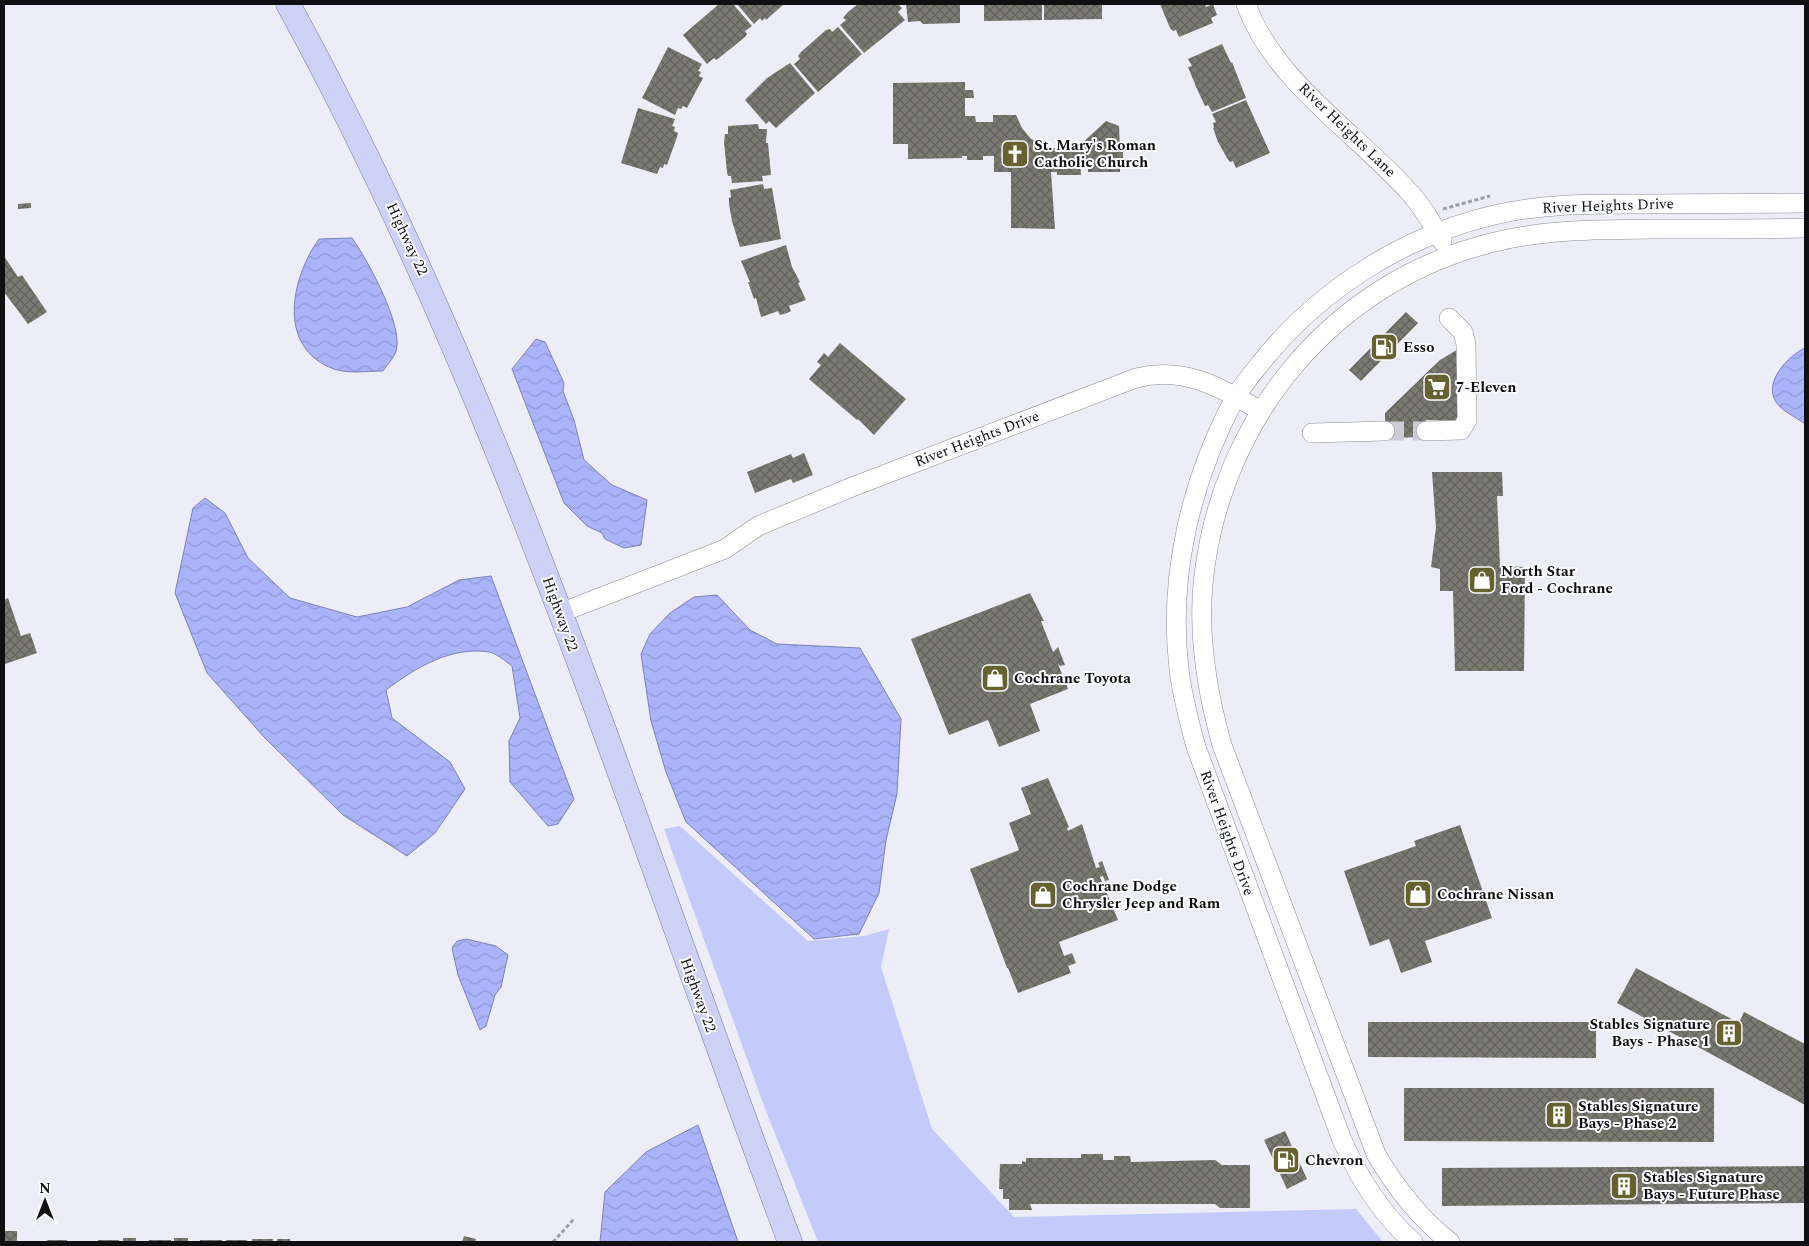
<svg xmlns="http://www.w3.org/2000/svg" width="1809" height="1246" viewBox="0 0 1809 1246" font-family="Spectral,serif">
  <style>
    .green { fill: #c4cbfa }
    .water { fill: url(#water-waves); stroke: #7c82b5 }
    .building { fill: url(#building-cross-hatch) }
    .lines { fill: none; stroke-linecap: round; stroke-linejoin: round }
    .minor-tunnel { stroke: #cbccd4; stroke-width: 19; stroke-dasharray: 19 9; stroke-linecap: butt }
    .minor-casing { stroke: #8b8d95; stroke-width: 20 }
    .major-casing { stroke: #7479a2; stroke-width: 25 }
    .path { stroke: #9e9fa5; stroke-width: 3; stroke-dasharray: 4 2.5; stroke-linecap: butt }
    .minor { stroke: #fff; stroke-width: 19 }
    .major { stroke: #ccd1f5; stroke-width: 24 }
    .labels { text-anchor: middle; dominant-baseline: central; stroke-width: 4; stroke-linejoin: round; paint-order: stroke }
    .street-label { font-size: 15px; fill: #0f0f12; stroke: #fafbff }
    .poi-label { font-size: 15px; font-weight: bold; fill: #0f0f12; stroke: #fafbff; text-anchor: start }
  </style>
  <defs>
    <pattern id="water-waves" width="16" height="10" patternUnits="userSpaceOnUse" patternTransform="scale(1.25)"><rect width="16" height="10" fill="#abb4fb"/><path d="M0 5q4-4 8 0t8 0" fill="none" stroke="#929ad6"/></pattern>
    <pattern id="building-cross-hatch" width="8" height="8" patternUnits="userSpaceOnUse" patternTransform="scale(1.25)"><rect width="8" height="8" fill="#7a7a72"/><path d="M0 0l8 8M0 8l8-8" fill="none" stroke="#62625c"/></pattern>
  </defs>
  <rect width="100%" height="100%" fill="#ecedf6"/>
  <path class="green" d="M680,826L808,941L864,936L889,929L881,967L932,1129L1014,1217L1356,1209L1383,1242H818L764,1106L664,829Z"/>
  <g class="water">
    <path d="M352,238C367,259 404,326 396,351C394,358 387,365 383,371C368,371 348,374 334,369C276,348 291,278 319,239Z"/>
    <path d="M536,339L545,342L564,383L563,391L574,420L584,460L612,485L647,500L641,545L624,548L605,539L602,533L587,526L564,503L512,369Z"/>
    <path d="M1805,348V424C1796,417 1783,412 1776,402C1763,382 1788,356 1805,348Z"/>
    <path d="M205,498L225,513L248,558L290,598L357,617L407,607L459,580L491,576L574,799L558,824L548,826L510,782L509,741L520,718L512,666C505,661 496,653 489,652C451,646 415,668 386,690L392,718L450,762L465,789L435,833L407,856L343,815L264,737L207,673L175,593L193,508Z"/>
    <path d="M717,595L750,630L777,644L860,648L901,719L897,794L886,840L879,893L859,934L814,939L686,822L666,772L651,721L641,654L650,634L670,613L694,597Z"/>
    <path d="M466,939L496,946L508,955L501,987L495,995L486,1026L480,1030L458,975L452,948L457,941Z"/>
    <path d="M698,1125L738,1242H600L605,1192L646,1152Z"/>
  </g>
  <g class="building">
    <path d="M719,4H733L752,26L745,31L747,34L745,37L719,58L716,60L714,58L707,64L683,35Z"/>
    <path d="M737,4H784L766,20L765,18L762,21L760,18L754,24Z"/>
    <path d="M858,4H898L902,8L898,12L905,20L864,53L840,25L846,20L843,18L848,12Z"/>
    <path d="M906,4H960V23L923,24L920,21L908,22Z"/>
    <path d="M984,4H1042V20L984,21Z"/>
    <path d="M1044,4H1102V19L1044,20Z"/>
    <path d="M1160,4H1205L1206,7L1213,4L1217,15L1211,18L1213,23L1179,37L1176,30L1173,31L1170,28Z"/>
    <path d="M838,27L862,54L818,92L794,64L800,59L798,56L801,52L826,30L830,29L832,32Z"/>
    <path d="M1222,44L1231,63L1232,62L1246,98L1212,112L1208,105L1205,106L1197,89L1188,67L1192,66L1188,59Z"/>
    <path d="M668,47L702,64L698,71L701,72L699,76L703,78L687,108L683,106L681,109L678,108L675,115L642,98Z"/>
    <path d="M790,63L815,93L776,128L769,121L766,124L745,100L767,78Z"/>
    <path d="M965,82V90H973L974,98H965V116H975L976,122H993V115H1016L1022,128L1031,139L1050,148L1065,149L1080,145L1106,121L1119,126L1120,151H1123V161H1120V172H1088V162H1080L1081,175H1057V172H1051L1055,229L1011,228V172H994V156H983V160H967V156H962V158L908,159V144H893V83Z"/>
    <path d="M1246,100L1270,153L1236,168L1233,161L1230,162L1227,158L1218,142L1213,128L1214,127L1213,123L1216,122L1212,114Z"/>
    <path d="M638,108L675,119L672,126L675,127L674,131L678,133L677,137L667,165L664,164L663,168L660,167L657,174L621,163Z"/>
    <path d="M758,124L759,129H767L766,143H768L771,175L762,176L763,181L732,183L731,176H728L727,172L724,142L725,134H728V126Z"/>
    <path d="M763,184L764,189L772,188L781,239L740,247L732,221L729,204V198L731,197L730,190Z"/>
    <path d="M31,203V208L18,209V204Z"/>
    <path d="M786,245L792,267L800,282L798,283L806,300L789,306L791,311L787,313L780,315L778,311L761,317L756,298L754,299L748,282H750L741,261Z"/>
    <path d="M4,256L18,277L22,275L47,312L28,324L4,292Z"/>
    <path d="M1406,312L1418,323L1361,381L1349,370Z"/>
    <path d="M840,343L906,399L874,435L858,419L857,420L809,379L821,365L817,362L824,353L828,357Z"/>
    <path d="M1460,348L1461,421L1426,420V437L1385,438V413L1440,360Z"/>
    <path d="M804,453L813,475L793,483L791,479L755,493L747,472L791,454L793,458Z"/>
    <path d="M1432,472H1502L1503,496H1497L1500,566L1525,567L1524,671H1455L1453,591H1440V569L1431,567L1436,527Z"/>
    <path d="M1030,593L1044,621H1041L1053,652L1058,647L1065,665L1060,666L1058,664L1068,689L1030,704L1040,731L999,747L988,720L949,735L911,639Z"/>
    <path d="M8,598L21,636L30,633L37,653L5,664L4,600Z"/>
    <path d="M1048,778L1069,827L1067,828L1068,831L1082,824L1096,868L1100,867L1098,863L1102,861L1109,880L1105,881L1103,876L1100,877L1118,920L1059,942L1064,956L1072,953L1076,963L1068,966L1071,973L1018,993L1008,968H1007L970,869L1019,850L1009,823L1031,814L1021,788Z"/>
    <path d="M1460,825L1492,918L1425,941L1432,962L1401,973L1389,939L1370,946L1344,871L1416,846L1414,841Z"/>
    <path d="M1636,968L1739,1023L1744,1012L1805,1044V1105L1617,1003Z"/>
    <path d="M1368,1022H1596V1058L1368,1057Z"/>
    <path d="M1404,1088H1714V1142L1404,1141Z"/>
    <path d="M1285,1131L1307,1179L1287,1189L1264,1140Z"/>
    <path d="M1081,1154H1103V1160H1114V1156H1130L1131,1162L1215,1160L1222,1165H1250V1208H1220L1215,1204H1030L1032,1210H1009V1199H1003V1189H999L1000,1164H1022V1161L1026,1162V1158H1081Z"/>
    <path d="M1805,1166V1203L1442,1206V1168Z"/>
    <rect x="4" y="1231" width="13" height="11"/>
    <path d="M464,1236L476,1239L475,1242H462Z"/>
    <rect x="123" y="1238" width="13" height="4"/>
    <rect x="174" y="1238" width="14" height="4"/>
    <rect x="252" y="1239" width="21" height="3"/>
    <rect x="277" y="1239" width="13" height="3"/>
    <rect x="47" y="1240" width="20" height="2"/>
    <rect x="98" y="1240" width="21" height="2"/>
    <rect x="149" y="1240" width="22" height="2"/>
    <rect x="200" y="1240" width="22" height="2"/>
    <rect x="226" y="1240" width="21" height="2"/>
  </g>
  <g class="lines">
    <path class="minor-tunnel" d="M1385,431H1426"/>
    <g class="minor-casing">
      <g id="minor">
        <path d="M1246,4C1273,81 1358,134 1410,193C1423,207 1433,225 1442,241"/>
        <path d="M1426,431L1461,430L1467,420L1466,344L1463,332L1449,318"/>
        <path d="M1312,433L1385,431"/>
        <path d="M560,613L725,549L758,526L852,487L1136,378C1185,366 1219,387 1261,411"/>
        <path d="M1413,1242C1381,1214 1359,1178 1342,1140L1196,747C1189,721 1182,696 1179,669C1168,576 1191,480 1235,398C1244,382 1257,368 1268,354C1326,286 1404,237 1490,216C1541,203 1593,204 1645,204C1698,204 1752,203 1805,203"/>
        <path d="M1450,1242C1419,1218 1396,1188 1376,1154L1222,745C1207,692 1198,639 1203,584C1219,418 1335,278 1499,241C1549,229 1601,230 1652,229C1703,229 1754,229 1805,228"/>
      </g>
    </g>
    <g class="major-casing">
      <path id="major" d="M288,4C503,395 633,826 790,1242"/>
    </g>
    <g class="path">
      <path d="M1443,209L1490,196"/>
      <path d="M553,1242L574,1219"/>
    </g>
    <use href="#minor" class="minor"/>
    <use href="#major" class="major"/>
  </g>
  <defs>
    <g id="church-square" transform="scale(1.4375)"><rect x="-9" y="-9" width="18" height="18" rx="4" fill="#65622f" stroke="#fafbff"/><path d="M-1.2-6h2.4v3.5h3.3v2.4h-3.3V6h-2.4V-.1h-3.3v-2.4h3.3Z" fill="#fff"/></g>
    <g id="fuel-square" transform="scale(1.4375)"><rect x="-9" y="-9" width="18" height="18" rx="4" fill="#65622f" stroke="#fafbff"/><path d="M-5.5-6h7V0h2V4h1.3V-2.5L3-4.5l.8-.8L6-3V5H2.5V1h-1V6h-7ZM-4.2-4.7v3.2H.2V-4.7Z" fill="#fff"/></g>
    <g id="supermarket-square" transform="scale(1.4375)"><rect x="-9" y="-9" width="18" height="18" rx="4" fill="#65622f" stroke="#fafbff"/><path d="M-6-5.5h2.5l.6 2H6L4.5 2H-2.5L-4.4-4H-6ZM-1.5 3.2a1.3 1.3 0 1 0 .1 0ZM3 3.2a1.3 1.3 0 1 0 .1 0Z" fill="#fff"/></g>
    <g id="shop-square" transform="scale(1.4375)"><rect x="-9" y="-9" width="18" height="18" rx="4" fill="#65622f" stroke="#fafbff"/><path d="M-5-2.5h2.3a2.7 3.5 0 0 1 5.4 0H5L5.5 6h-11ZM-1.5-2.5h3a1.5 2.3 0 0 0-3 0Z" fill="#fff"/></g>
    <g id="building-square" transform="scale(1.4375)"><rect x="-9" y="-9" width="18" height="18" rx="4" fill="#65622f" stroke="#fafbff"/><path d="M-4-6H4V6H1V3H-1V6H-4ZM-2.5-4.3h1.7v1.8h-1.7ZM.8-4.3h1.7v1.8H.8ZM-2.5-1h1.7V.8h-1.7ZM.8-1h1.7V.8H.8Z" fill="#fff"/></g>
  </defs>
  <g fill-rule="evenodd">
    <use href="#church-square" x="1015" y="154"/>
    <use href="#fuel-square" x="1384" y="347"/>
    <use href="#supermarket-square" x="1437" y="387"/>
    <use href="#shop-square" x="1482" y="580"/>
    <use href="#shop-square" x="995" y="678"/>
    <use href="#shop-square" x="1418" y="894"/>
    <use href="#shop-square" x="1043" y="895"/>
    <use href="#building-square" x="1729" y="1033"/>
    <use href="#building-square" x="1559" y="1115"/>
    <use href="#fuel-square" x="1286" y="1160"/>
    <use href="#building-square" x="1624" y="1186"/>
  </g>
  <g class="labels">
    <g class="street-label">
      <text transform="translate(1347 130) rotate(44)">River Heights Lane</text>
      <text transform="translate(1608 206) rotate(-2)">River Heights Drive</text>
      <text transform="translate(407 239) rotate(65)">Highway 22</text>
      <text transform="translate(977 439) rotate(-21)">River Heights Drive</text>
      <text transform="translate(560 614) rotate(70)">Highway 22</text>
      <text transform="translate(1227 833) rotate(70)">River Heights Drive</text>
      <text transform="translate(698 995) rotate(70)">Highway 22</text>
    </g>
    <g class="poi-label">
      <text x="1034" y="145">St. Mary's Roman<tspan x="1034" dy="17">Catholic Church</tspan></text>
      <text x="1403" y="347">Esso</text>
      <text x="1456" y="387">7-Eleven</text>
      <text x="1501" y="571">North Star<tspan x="1501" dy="17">Ford - Cochrane</tspan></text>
      <text x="1014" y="678">Cochrane Toyota</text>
      <text x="1062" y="886">Cochrane Dodge<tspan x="1062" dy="17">Chrysler Jeep and Ram</tspan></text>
      <text x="1437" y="894">Cochrane Nissan</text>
      <text x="1710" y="1024" text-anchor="end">Stables Signature<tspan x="1710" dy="17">Bays - Phase 1</tspan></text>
      <text x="1578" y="1106">Stables Signature<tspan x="1578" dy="17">Bays - Phase 2</tspan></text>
      <text x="1305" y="1160">Chevron</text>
      <text x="1643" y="1177">Stables Signature<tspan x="1643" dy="17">Bays - Future Phase</tspan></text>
    </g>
  </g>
  <rect width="1809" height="1246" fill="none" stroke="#0f0f12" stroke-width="10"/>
  <g transform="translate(45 1201)" stroke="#fafbff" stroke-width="4" paint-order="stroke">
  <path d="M0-4L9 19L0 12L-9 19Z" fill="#0f0f12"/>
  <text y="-8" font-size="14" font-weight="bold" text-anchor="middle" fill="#0f0f12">N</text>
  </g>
</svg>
